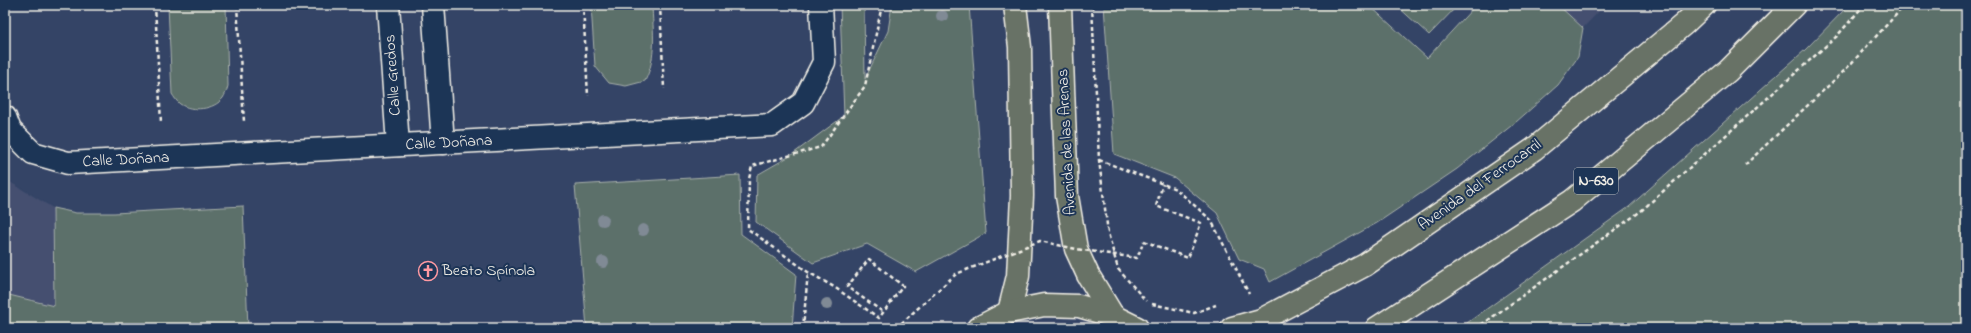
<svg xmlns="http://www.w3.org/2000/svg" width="1971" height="333" viewBox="0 0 1971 333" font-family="'Indie Flower',sans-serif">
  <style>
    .built { fill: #444f70 }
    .green { fill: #5b6f6b; stroke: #a8b0aa }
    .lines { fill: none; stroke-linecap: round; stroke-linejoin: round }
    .street-casing { stroke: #f4f1e8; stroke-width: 25 }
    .primary-casing { stroke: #f4f1e8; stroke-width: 25 }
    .highway-casing { stroke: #f4f1e8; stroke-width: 25 }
    .path { stroke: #f4f1e8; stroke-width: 2.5; stroke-dasharray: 4 3; stroke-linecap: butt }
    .street { stroke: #1d3557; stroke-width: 22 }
    .primary { stroke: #687266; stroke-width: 22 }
    .highway { stroke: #687266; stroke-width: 22 }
    .path-bridge { stroke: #f4f1e8; stroke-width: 2.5; stroke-dasharray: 4 3; stroke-linecap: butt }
    .tree { fill: #808a95 }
    .labels { text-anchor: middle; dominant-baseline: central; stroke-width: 4; stroke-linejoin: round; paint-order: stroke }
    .shield { fill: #1d3557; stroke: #b4b9bc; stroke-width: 1 }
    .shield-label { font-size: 15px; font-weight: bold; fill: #f4f1e8 }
    .street-label { font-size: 16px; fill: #f4f1e8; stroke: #1d3557 }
    .poi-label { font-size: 16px; fill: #f4f1e8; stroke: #1d3557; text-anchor: start }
  </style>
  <rect width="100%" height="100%" fill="#344466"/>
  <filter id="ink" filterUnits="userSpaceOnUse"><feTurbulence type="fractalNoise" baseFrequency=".025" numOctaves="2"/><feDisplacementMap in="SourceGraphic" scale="8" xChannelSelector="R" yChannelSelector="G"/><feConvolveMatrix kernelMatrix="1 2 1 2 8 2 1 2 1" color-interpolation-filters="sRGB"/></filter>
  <g filter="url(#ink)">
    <g class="built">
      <path d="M1558,5H1605L1583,28Z"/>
      <path d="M5,179L53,208L54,306L5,294Z"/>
    </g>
    <g class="green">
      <path d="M168,5H226L228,86C227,90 225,95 223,98C214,110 192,112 180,104C177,102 174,97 172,94Z"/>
      <path d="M591,5H652C653,31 657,57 645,81L626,86L609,83L595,66Z"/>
      <path d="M840,5H864L865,79L888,31L892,5H969L986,233L916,272L867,244L813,263L756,222L757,175L790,156L844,116Z"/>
      <path d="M1104,5H1369L1427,58L1476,5H1558L1583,28L1578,57L1558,85L1516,122L1457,169L1377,223L1270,282L1264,269L1239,259L1217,213L1175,178L1114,154Z"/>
      <path d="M1396,5H1458L1429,35Z"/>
      <path d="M1849,5H1966V328H1460L1629,207L1805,50Z"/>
      <path d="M740,175L741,234L796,274L792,328H587L575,185Z"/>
      <path d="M243,206L248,328H5V294L54,306L53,208L76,213H114Z"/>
    </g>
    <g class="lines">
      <g class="street-casing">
        <g id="street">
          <path d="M388,5L398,145"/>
          <path d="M433,5L443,143"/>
          <path d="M5,117L10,130L33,153L68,163L772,125L803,103L824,62L821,5"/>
        </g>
      </g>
      <g class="primary-casing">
        <g id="primary">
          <path d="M1060,5L1067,196L1076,249L1088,275L1113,316"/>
          <path d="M1009,312L1018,276L1022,196L1020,47L1015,5"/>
        </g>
      </g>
      <g class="highway-casing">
        <g id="highway">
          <path d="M978,328L1009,312L1044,305L1079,306L1113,316L1137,328"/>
          <path d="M1232,328L1261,320L1365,265L1534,149L1684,24L1704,5"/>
          <path d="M1377,328L1572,201L1728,71L1794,5"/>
        </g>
      </g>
      <g class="path">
        <path d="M120,5V9L155,6"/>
        <path d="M155,5L161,123"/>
        <path d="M237,5L244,122"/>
        <path d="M583,5L588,96"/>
        <path d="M660,5L664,89"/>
        <path d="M882,5L865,86L821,147L752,166L749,179L748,229L808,272L834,287L879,318L903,286L869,259L847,287L883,312"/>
        <path d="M1092,5L1099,160L1108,233L1118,269L1146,301"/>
        <path d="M1099,160L1176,189L1211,220L1249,294"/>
        <path d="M1745,165L1846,69L1905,5"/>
        <path d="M1144,241L1188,258L1201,223L1156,206L1163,184"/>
        <path d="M1152,304L1194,313L1216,305"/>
        <path d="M803,328L808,272"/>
        <path d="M1475,328L1487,321L1641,211L1837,36L1864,5"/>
      </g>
      <use href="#street" class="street"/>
      <use href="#primary" class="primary"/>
      <use href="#highway" class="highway"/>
      <path class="path-bridge" d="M896,328L956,274L1040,241L1076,249L1137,258L1144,241"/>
    </g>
    <g class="tree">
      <circle cx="942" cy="16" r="6"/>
      <circle cx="603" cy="220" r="6"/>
      <circle cx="643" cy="230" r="6"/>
      <circle cx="603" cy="262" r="6"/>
      <circle cx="827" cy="304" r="6"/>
    </g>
  </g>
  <defs>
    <g id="church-ring" transform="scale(1)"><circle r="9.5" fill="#1d3557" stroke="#ff9aa2" stroke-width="1.5"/><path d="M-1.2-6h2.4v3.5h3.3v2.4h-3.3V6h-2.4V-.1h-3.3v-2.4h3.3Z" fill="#ff9aa2"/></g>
  </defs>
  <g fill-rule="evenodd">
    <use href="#church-ring" x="428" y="271"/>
  </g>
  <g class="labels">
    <rect class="shield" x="1574" y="168" width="44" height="26" rx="3"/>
    <g class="shield-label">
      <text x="1596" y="181">N-630</text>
    </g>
    <g class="street-label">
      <text transform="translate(393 75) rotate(-94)">Calle Gredos</text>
      <text transform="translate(1067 142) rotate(-93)">Avenida de las Arenas</text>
      <text transform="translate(449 143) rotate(-3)">Calle Doñana</text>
      <text transform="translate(126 160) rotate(-3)">Calle Doñana</text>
      <text transform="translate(1480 185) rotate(-35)">Avenida del Ferrocarril</text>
    </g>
    <g class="poi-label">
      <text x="442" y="271">Beato Spínola</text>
    </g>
  </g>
  <rect width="1971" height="333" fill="none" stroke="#1d3557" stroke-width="20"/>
  <rect x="10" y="10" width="1951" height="313" fill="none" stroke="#f4f1e8" stroke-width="1.5" filter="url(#ink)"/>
</svg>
